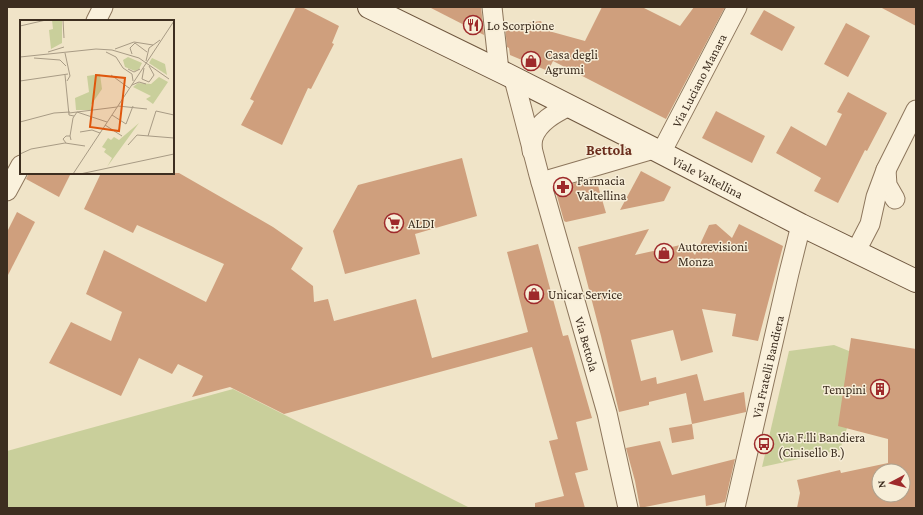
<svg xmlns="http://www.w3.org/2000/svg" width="923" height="515" viewBox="0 0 923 515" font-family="'Crimson Pro',serif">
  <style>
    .green { fill: #c9cf9b }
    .building { fill: #cf9f7d; fill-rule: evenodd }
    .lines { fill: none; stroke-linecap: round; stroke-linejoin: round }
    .street-casing { stroke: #8d765c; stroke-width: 21 }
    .secondary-casing { stroke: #6f573f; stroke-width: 24 }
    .street { stroke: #faf1dc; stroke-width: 19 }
    .secondary { stroke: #faf1dc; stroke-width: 22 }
    .labels { text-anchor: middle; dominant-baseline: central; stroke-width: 3; stroke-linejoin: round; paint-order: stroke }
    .poi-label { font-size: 13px; fill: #3d2e20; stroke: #f7eed8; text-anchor: start }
    .street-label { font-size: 13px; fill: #3d2e20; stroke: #f7eed8 }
    .quarter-label { font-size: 15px; font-weight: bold; fill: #6b2e1e; stroke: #f7eed8 }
    .inset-road { fill: none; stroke: #a89b85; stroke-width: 1 }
    .view { fill: #df570d; fill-opacity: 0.15; stroke: #df570d; stroke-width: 2 }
    .inset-edge { fill: none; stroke: #3d2e20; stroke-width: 2 }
  </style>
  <rect width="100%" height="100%" fill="#f0e4c8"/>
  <g class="green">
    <path d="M834,345L849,351L847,428L840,450L762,467L789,351Z"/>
    <path d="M233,389L470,508H7V451Z"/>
  </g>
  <g class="building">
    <path d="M296,7H302L339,26L332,43L334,44L311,89L308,88L282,145L241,125L254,101L250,99Z"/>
    <path d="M429,7H481L484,35L474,30Z"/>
    <path d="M602,7H642L680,26L694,7H725L666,119L553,61L548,71L510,55L509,48L507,47L505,26L541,21L545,30L585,41Z"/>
    <path d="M880,7H916V26Z"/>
    <path d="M764,10L795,27L782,51L750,34Z"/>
    <path d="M846,23L870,36L848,77L824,64Z"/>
    <path d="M848,92L887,113L867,151L865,150L838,203L814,191L821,178L776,153L791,126L826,146L842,114L837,112Z"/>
    <path d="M716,111L765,136L752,163L702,138Z"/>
    <path d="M462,158L477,216L415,234L420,254L345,274L333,231L358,185Z"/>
    <path d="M641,171L671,187L664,201L620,210Z"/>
    <path d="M29,173H71L59,197L26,179Z"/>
    <path d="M101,173H179L273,227L303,248L291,269L313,286L314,302L328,299L334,321L416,299L432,358L528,332L507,252L538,244L563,336L568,335L592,418L576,422L588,470L575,473L585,508H535V503L564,496L549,441L558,439L532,347L284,414L230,387L192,397L203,376L178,364L172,374L139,358L121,396L49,363L71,322L111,341L122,312L86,294L104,250L206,302L224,264L137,225L133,233L84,209Z"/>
    <path d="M593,178L596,179L606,213L566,222L564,221L555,189Z"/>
    <path d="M17,212L35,222L7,277V232Z"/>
    <path d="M716,224L732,238L739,224L783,246L758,341L732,336L736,314L702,309L713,352L681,361L673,330L631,340L641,381L656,377L657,384L697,374L704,401L744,392L746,409V412L692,424L686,393L649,402V405L619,412L601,336L578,247L649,229L635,255L685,244L695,255L709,225Z"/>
    <path d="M851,338L916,349V508H797L800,493L797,480L840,470L841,473L888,463V439L838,426ZM879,471H903V495H879Z"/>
    <path d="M692,424L694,439L672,443L669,428Z"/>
    <path d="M660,441L672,475L735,459L725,502L706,506L705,495L640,508L635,481L626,448Z"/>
  </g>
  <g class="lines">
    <g class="street-casing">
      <g id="street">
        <path d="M492,7L499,71"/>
        <path d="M96,21L103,7"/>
        <path id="s1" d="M514,79L539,175L607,413L628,508"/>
        <path d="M532,151C532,147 532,142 533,138C538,122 555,113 569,106"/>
        <path id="s2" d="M661,153L737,7"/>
        <path d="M886,170L887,185L895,199"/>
        <path d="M541,182L654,149"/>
        <path d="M7,191L21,165"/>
        <path d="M856,251L870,224L876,197L886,170L916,110"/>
        <path id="s3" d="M735,508L789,273L801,225"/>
      </g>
    </g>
    <g class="secondary-casing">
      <g id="secondary">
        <path id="s4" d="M369,7L506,74L654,149L801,225L916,281"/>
      </g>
    </g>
    <use href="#street" class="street"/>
    <use href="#secondary" class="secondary"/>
  </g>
  <defs>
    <g id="restaurant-ring" transform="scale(1)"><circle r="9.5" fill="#f7eed8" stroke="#9e2a2b" stroke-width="1.5"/><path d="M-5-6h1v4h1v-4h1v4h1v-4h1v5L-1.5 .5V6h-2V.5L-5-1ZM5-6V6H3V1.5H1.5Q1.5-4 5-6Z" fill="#9e2a2b"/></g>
    <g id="shop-ring" transform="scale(1)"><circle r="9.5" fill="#f7eed8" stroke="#9e2a2b" stroke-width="1.5"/><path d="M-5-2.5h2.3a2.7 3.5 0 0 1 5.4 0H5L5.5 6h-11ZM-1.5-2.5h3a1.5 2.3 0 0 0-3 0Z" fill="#9e2a2b"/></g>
    <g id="pharmacy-ring" transform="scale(1)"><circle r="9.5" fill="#f7eed8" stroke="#9e2a2b" stroke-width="1.5"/><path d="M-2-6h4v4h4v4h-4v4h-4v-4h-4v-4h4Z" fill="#9e2a2b"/></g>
    <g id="supermarket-ring" transform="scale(1)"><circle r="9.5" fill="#f7eed8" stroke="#9e2a2b" stroke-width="1.5"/><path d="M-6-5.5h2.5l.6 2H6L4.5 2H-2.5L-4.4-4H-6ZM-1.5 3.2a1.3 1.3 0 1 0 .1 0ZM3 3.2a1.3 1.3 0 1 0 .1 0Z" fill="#9e2a2b"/></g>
    <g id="building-ring" transform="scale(1)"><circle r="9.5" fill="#f7eed8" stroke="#9e2a2b" stroke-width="1.5"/><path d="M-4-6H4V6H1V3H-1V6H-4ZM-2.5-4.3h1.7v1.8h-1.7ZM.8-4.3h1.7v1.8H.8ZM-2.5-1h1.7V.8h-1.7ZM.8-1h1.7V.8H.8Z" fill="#9e2a2b"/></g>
    <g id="bus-ring" transform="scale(1)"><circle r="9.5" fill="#f7eed8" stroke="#9e2a2b" stroke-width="1.5"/><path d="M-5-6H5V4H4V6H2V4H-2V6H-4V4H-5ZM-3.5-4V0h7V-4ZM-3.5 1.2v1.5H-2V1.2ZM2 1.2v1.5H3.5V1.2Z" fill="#9e2a2b"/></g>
  </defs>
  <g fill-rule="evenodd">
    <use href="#restaurant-ring" x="473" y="25"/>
    <use href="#shop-ring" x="531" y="61"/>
    <use href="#pharmacy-ring" x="563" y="187"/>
    <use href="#supermarket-ring" x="394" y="223"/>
    <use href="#shop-ring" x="664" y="253"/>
    <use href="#shop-ring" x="534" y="294"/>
    <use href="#building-ring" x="880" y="389"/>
    <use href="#bus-ring" x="764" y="444"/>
  </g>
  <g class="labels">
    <g class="poi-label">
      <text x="487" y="25">Lo Scorpione</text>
      <text x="545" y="54">Casa degli<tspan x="545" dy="15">Agrumi</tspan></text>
      <text x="577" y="180">Farmacia<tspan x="577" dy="15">Valtellina</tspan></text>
      <text x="408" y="223">ALDI</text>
      <text x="678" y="246">Autorevisioni<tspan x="678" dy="15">Monza</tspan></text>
      <text x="548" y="294">Unicar Service</text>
      <text x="866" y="389" text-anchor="end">Tempini</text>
      <text x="778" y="437">Via F.lli Bandiera<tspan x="778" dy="15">(Cinisello B.)</tspan></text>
    </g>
    <g class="street-label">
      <text stroke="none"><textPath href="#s2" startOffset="82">Via Luciano Manara</textPath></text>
      <text stroke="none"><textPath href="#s4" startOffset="379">Viale Valtellina</textPath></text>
      <text stroke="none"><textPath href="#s1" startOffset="275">Via Bettola</textPath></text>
      <text stroke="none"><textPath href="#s3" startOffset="145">Via Fratelli Bandiera</textPath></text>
    </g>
    <g class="quarter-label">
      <text x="609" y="150">Bettola</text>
    </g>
  </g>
  <g transform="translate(20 20)">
    <rect width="154" height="154" fill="#f0e4c8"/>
    <path d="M32,0H42V23L31,29L29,10L33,9ZM108,37L122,43L119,49L115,51L105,47L103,40ZM132,38L145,44L147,55L129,43ZM80,54L82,69L71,85V90H56L55,78L69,72L67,56ZM139,57L148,62L133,84L126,79L131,76L113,67L118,63L131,64ZM119,103L87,147L92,138L84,132L86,129L82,127L88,118L91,120L94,117L99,120Z" fill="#c9cf9b"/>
    <path class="inset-road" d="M43,0L44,18M0,6L26,0M95,29L114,22L133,25M28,32L44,27M86,32L96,37L103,48L112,54L113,61M45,33L50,56L47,61M112,34L110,28L115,23L127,32M0,37L76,29L92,30L119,38L149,59M14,38L40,40L46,46M126,41L129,28L140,20M124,48L122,59L129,62L134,55L129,46M108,49L114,52L120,49M45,55L49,95L54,96M91,55L109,68M0,61L48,54M112,65L119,62L126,64M98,86L127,89M49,93L97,87M92,95L106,104L113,86M0,102L34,93L50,92M85,105L102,116M60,112L72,110L80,113M50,116L53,98L57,92L87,102M128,116L136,91L154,95M46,123L43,119L46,116H50L51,120M108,125L117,115L154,118M0,134L11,129L45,123L65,126M53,154L154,1M60,154L154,134"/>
    <path class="view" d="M76,55L105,58L99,111L70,107Z"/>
    <rect width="154" height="154" class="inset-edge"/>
  </g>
  <rect width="923" height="515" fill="none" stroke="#3d2e20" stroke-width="16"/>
  <g transform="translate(891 483) rotate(263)"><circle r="19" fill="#f7eed8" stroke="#ada18e"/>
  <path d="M0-3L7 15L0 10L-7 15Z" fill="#9e2a2b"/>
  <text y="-6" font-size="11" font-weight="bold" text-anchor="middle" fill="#3d2e20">N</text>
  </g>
</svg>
